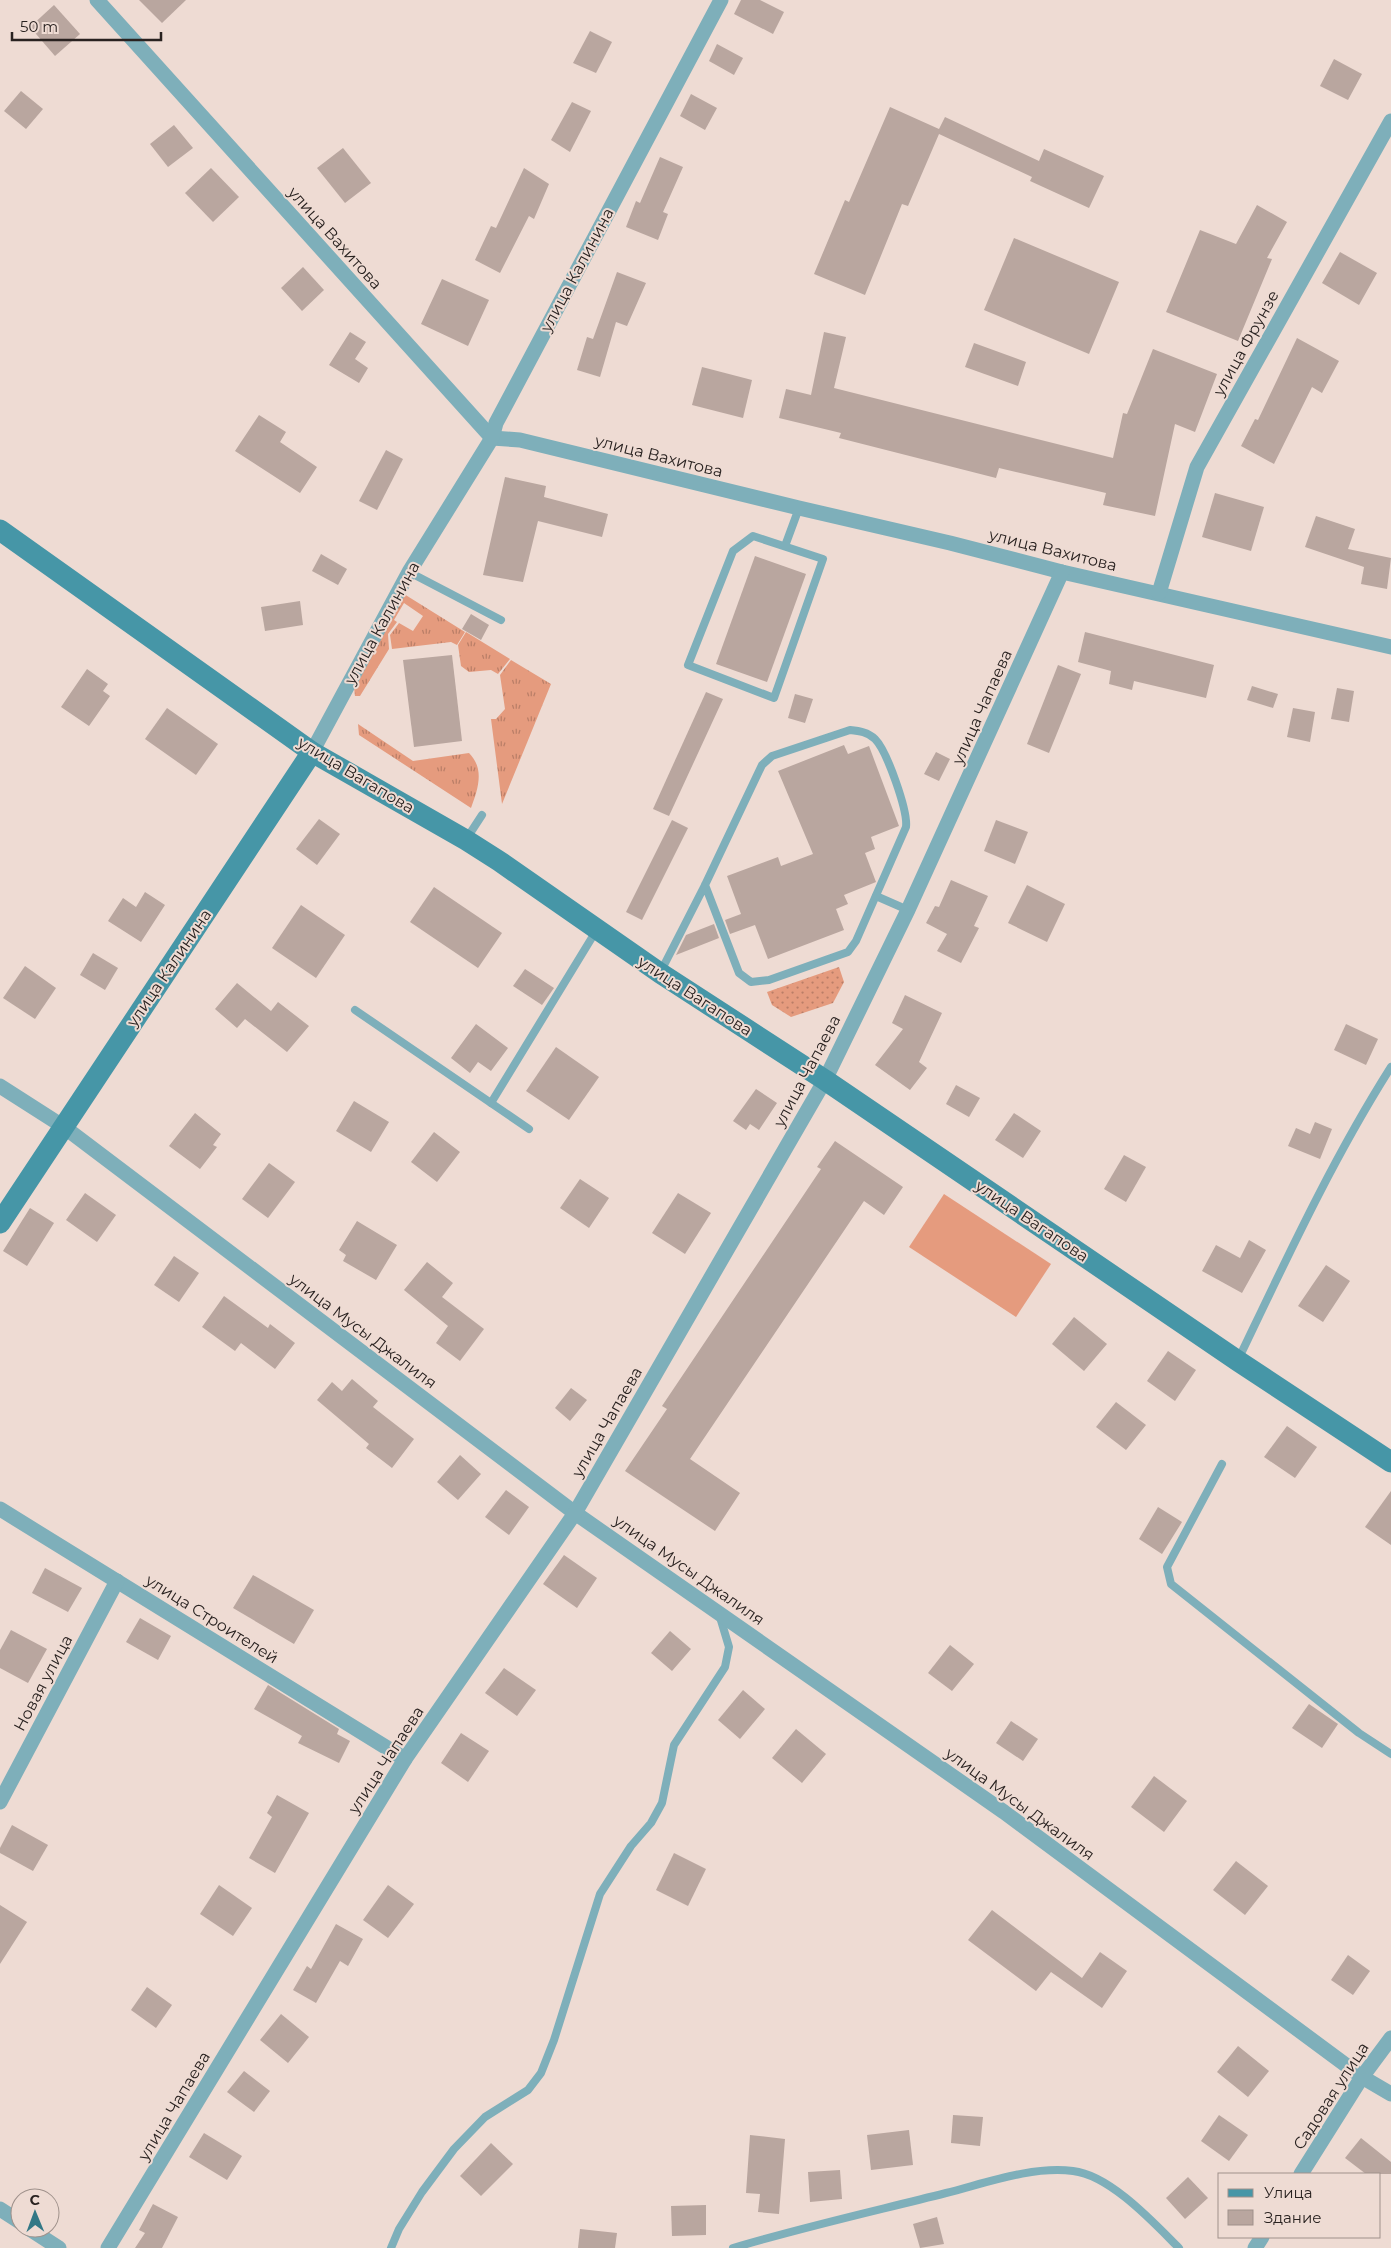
<svg xmlns="http://www.w3.org/2000/svg" width="1391" height="2248" viewBox="0 0 1391 2248" font-family="Montserrat,sans-serif">
  <style>
    .grass { fill: url(#grass-tufts) }
    .park { fill: url(#park-dots) }
    .garden { fill: #e59b7e }
    .building { fill: #b9a69f }
    .lines { fill: none; stroke-linecap: round; stroke-linejoin: round }
    .lane { stroke: #7eafba; stroke-width: 8 }
    .street { stroke: #7eafba; stroke-width: 15 }
    .secondary { stroke: #4696a7; stroke-width: 21 }
    .labels { text-anchor: middle; dominant-baseline: central; stroke-width: 4; stroke-linejoin: round; paint-order: stroke }
    .street-label { font-size: 16px; fill: #292220; stroke: #eedbd3 }
  </style>
  <defs>
    <pattern id="grass-tufts" width="24" height="20" patternUnits="userSpaceOnUse" patternTransform="scale(1.25)"><rect width="24" height="20" fill="#e59b7e"/><path d="M3 7l-1-3M5 7V3M7 7l1-3M15 17l-1-3M17 17v-4M19 17l1-3" fill="none" stroke="#ba7e67"/></pattern>
    <pattern id="park-dots" width="8" height="8" patternUnits="userSpaceOnUse" patternTransform="scale(1.25)"><rect width="8" height="8" fill="#e59b7e"/><path d="M2 2h.1M6 6h.1" fill="none" stroke="#ba7e67" stroke-width="1.8" stroke-linecap="round"/></pattern>
  </defs>
  <rect width="100%" height="100%" fill="#eedbd3"/>
  <g class="grass">
    <path d="M404,594L465,632L457,645L451,642L392,649L390,635L399,623L413,631L423,616L404,603L394,620L397,622L388,634L389,649L360,696H355L353,678Z"/>
    <path d="M466,632L510,659L498,674L491,670L469,672L461,666L458,645Z"/>
    <path d="M511,660L551,684L502,804L491,719H496L505,709L500,675Z"/>
    <path d="M358,724L413,761L469,753C485,769 478,789 471,808L359,735Z"/>
  </g>
  <path class="park" d="M839,967L844,982L833,1003L791,1017L772,1005L767,992Z"/>
  <path class="garden" d="M944,1194L1051,1264L1016,1317L909,1247Z"/>
  <g class="building">
    <path d="M139,0H186L162,23Z"/>
    <path d="M741,0H760L784,12L773,34L734,14Z"/>
    <path d="M54,5L80,34L55,56L30,27Z"/>
    <path d="M590,31L612,42L596,73L573,63Z"/>
    <path d="M717,44L743,58L734,75L709,61Z"/>
    <path d="M1334,59L1362,74L1348,100L1320,86Z"/>
    <path d="M21,91L43,109L26,129L4,111Z"/>
    <path d="M691,94L717,108L705,130L680,116Z"/>
    <path d="M572,102L591,111L570,152L551,140Z"/>
    <path d="M890,107L939,129L945,117L1039,161L1044,149L1104,176L1089,208L1030,181L1032,177L939,134L908,206L902,204L865,295L814,274L845,200L849,202Z"/>
    <path d="M174,125L193,148L168,167L150,144Z"/>
    <path d="M343,148L371,183L345,203L317,168Z"/>
    <path d="M660,157L683,167L663,212L668,214L658,240L626,227L636,201L640,203Z"/>
    <path d="M211,168L239,197L213,222L185,193Z"/>
    <path d="M524,168L549,184L534,219L529,216L500,273L475,260L491,226L496,228Z"/>
    <path d="M1257,205L1287,222L1267,258L1272,259L1238,341L1166,312L1200,230L1236,244Z"/>
    <path d="M1014,238L1119,282L1089,354L984,310Z"/>
    <path d="M1340,252L1377,273L1359,305L1322,283Z"/>
    <path d="M303,267L324,290L302,311L281,288Z"/>
    <path d="M617,272L646,283L627,326L616,322L600,377L577,370L587,337L593,339Z"/>
    <path d="M442,279L489,300L468,346L421,324Z"/>
    <path d="M350,332L366,342L355,359L368,368L359,383L329,365Z"/>
    <path d="M824,332L846,337L834,388L1113,458L1123,413L1127,414L1153,349L1217,374L1195,432L1175,424L1155,516L1103,505L1106,493L999,468L996,478L839,438L841,433L779,418L786,389L811,395Z"/>
    <path d="M1297,338L1339,361L1322,393L1312,387L1274,464L1241,446L1255,419L1258,420Z"/>
    <path d="M974,343L1026,362L1018,386L965,367Z"/>
    <path d="M702,367L752,380L743,418L692,405Z"/>
    <path d="M259,415L286,432L280,442L317,467L300,493L235,451Z"/>
    <path d="M386,450L403,459L377,510L359,501Z"/>
    <path d="M505,477L546,486L544,497L608,514L602,537L538,521L523,582L483,575Z"/>
    <path d="M1215,493L1264,507L1251,551L1202,537Z"/>
    <path d="M1316,516L1355,529L1348,549L1391,558L1387,589L1361,584L1364,567L1305,547Z"/>
    <path d="M321,554L347,569L338,585L312,571Z"/>
    <path d="M755,556L806,574L767,682L716,664Z"/>
    <path d="M300,601L303,625L265,631L261,607Z"/>
    <path d="M471,614L489,625L481,640L462,629Z"/>
    <path d="M1085,632L1214,665L1206,698L1134,681L1132,690L1109,684L1111,671L1078,662Z"/>
    <path d="M452,655L462,741L414,747L403,660Z"/>
    <path d="M1058,665L1081,674L1049,753L1027,744Z"/>
    <path d="M87,669L108,684L103,691L110,696L89,726L61,707Z"/>
    <path d="M1252,686L1278,694L1273,708L1247,700Z"/>
    <path d="M1337,688L1354,691L1349,722L1331,719Z"/>
    <path d="M706,692L723,699L669,816L653,809Z"/>
    <path d="M795,694L813,699L805,723L788,718Z"/>
    <path d="M167,708L218,744L196,775L145,739Z"/>
    <path d="M1293,708L1315,712L1310,742L1287,737Z"/>
    <path d="M844,745L848,754L869,746L899,826L871,837L875,849L865,853L876,882L844,895L848,904L836,909L844,930L768,959L755,925L730,934L725,920L741,914L727,876L778,857L781,866L813,854L778,771Z"/>
    <path d="M936,752L950,759L939,781L924,774Z"/>
    <path d="M319,819L340,834L317,865L296,849Z"/>
    <path d="M672,820L688,828L642,920L626,912Z"/>
    <path d="M996,820L1028,832L1015,864L984,851Z"/>
    <path d="M951,880L988,896L974,926L979,928L961,963L937,951L947,934L926,923L935,906L939,907Z"/>
    <path d="M1027,885L1065,904L1047,942L1008,923Z"/>
    <path d="M434,887L502,933L478,968L410,922Z"/>
    <path d="M145,892L165,905L141,942L108,921L123,898L136,907Z"/>
    <path d="M301,905L345,935L316,978L272,948Z"/>
    <path d="M714,924L719,938L676,955L686,935Z"/>
    <path d="M93,953L118,968L105,990L80,975Z"/>
    <path d="M25,966L56,988L35,1019L3,998Z"/>
    <path d="M525,969L554,988L542,1005L513,986Z"/>
    <path d="M237,983L271,1011L278,1002L309,1026L287,1052L245,1019L237,1028L215,1009Z"/>
    <path d="M905,995L942,1013L919,1062L927,1068L910,1090L875,1065L903,1029L892,1023Z"/>
    <path d="M476,1024L508,1048L491,1071L478,1062L470,1073L451,1058Z"/>
    <path d="M1346,1024L1378,1039L1366,1065L1334,1050Z"/>
    <path d="M556,1047L599,1077L569,1120L526,1091Z"/>
    <path d="M956,1085L980,1098L969,1117L946,1104Z"/>
    <path d="M756,1089L777,1103L759,1130L750,1124L746,1130L733,1121Z"/>
    <path d="M354,1101L389,1122L371,1152L336,1131Z"/>
    <path d="M195,1113L221,1134L213,1145L217,1147L200,1169L169,1146Z"/>
    <path d="M1014,1113L1041,1131L1023,1158L995,1140Z"/>
    <path d="M1315,1122L1332,1129L1320,1159L1288,1146L1296,1128L1310,1134Z"/>
    <path d="M434,1132L460,1152L437,1182L411,1162Z"/>
    <path d="M835,1141L903,1187L884,1215L864,1201L690,1459L740,1493L715,1531L625,1471L667,1409L662,1406L821,1169L817,1167Z"/>
    <path d="M1124,1155L1146,1167L1126,1202L1104,1189Z"/>
    <path d="M269,1163L295,1182L268,1218L242,1199Z"/>
    <path d="M580,1179L609,1198L589,1228L560,1208Z"/>
    <path d="M85,1193L116,1215L97,1242L66,1220Z"/>
    <path d="M678,1193L711,1213L685,1254L652,1233Z"/>
    <path d="M30,1208L54,1223L27,1266L3,1251Z"/>
    <path d="M357,1221L397,1245L376,1280L343,1261L346,1255L339,1250Z"/>
    <path d="M1249,1240L1266,1250L1242,1293L1202,1271L1216,1245L1240,1258Z"/>
    <path d="M174,1256L199,1273L179,1302L154,1285Z"/>
    <path d="M427,1262L453,1283L442,1297L484,1329L460,1361L436,1343L448,1326L404,1290Z"/>
    <path d="M1326,1265L1350,1281L1323,1322L1298,1306Z"/>
    <path d="M224,1296L268,1328L270,1324L295,1343L275,1369L241,1343L235,1351L202,1327Z"/>
    <path d="M1074,1317L1107,1344L1084,1371L1052,1344Z"/>
    <path d="M1168,1351L1196,1370L1175,1401L1147,1381Z"/>
    <path d="M352,1379L378,1401L373,1407L414,1439L392,1468L366,1448L369,1444L317,1400L332,1382L342,1391Z"/>
    <path d="M571,1388L587,1400L570,1421L555,1408Z"/>
    <path d="M1116,1402L1146,1425L1126,1450L1096,1427Z"/>
    <path d="M1287,1426L1317,1447L1295,1478L1264,1457Z"/>
    <path d="M460,1455L481,1474L458,1500L437,1482Z"/>
    <path d="M506,1490L529,1507L509,1535L485,1517Z"/>
    <path d="M1391,1491V1545L1365,1527Z"/>
    <path d="M1158,1507L1182,1522L1162,1554L1139,1539Z"/>
    <path d="M564,1555L597,1578L577,1608L543,1584Z"/>
    <path d="M45,1568L82,1588L68,1612L32,1593Z"/>
    <path d="M253,1575L314,1610L294,1644L233,1608Z"/>
    <path d="M140,1618L171,1636L158,1660L126,1642Z"/>
    <path d="M11,1630L47,1649L28,1683L0,1668V1650Z"/>
    <path d="M670,1631L691,1649L672,1671L651,1653Z"/>
    <path d="M950,1645L974,1664L952,1691L928,1673Z"/>
    <path d="M504,1668L536,1690L517,1716L485,1693Z"/>
    <path d="M268,1685L339,1729L337,1734L350,1741L339,1763L298,1743L302,1736L254,1709Z"/>
    <path d="M743,1690L765,1709L740,1739L718,1720Z"/>
    <path d="M1309,1704L1338,1724L1322,1748L1292,1728Z"/>
    <path d="M1011,1721L1038,1739L1023,1761L996,1743Z"/>
    <path d="M796,1729L826,1754L802,1783L772,1758Z"/>
    <path d="M461,1733L489,1751L468,1782L441,1763Z"/>
    <path d="M1154,1776L1187,1801L1164,1832L1131,1807Z"/>
    <path d="M277,1795L309,1813L275,1873L249,1858L272,1817L267,1813Z"/>
    <path d="M12,1825L48,1845L33,1871L0,1853V1848Z"/>
    <path d="M674,1853L706,1869L688,1906L656,1890Z"/>
    <path d="M1236,1861L1268,1886L1245,1915L1213,1890Z"/>
    <path d="M219,1885L252,1908L233,1936L200,1914Z"/>
    <path d="M388,1885L414,1904L388,1938L363,1920Z"/>
    <path d="M0,1905L27,1922L0,1964Z"/>
    <path d="M992,1910L1082,1978L1100,1952L1127,1971L1102,2008L1051,1972L1036,1991L968,1940Z"/>
    <path d="M336,1924L363,1939L348,1966L340,1961L316,2003L293,1990L307,1966L311,1969Z"/>
    <path d="M1348,1955L1370,1971L1353,1995L1331,1980Z"/>
    <path d="M147,1987L172,2005L156,2028L131,2010Z"/>
    <path d="M281,2014L309,2037L288,2063L260,2040Z"/>
    <path d="M1238,2046L1269,2071L1248,2097L1217,2072Z"/>
    <path d="M244,2071L270,2091L254,2112L227,2092Z"/>
    <path d="M953,2115L983,2117L980,2146L951,2143Z"/>
    <path d="M1219,2115L1248,2135L1229,2161L1201,2141Z"/>
    <path d="M909,2130L913,2165L871,2170L867,2135Z"/>
    <path d="M204,2133L242,2156L227,2180L189,2157Z"/>
    <path d="M750,2135L785,2139L779,2214L758,2212L760,2194L746,2193Z"/>
    <path d="M1361,2138L1391,2162V2174H1366L1345,2158Z"/>
    <path d="M491,2143L513,2164L481,2196L460,2176Z"/>
    <path d="M840,2170L842,2199L810,2202L808,2172Z"/>
    <path d="M1188,2177L1208,2198L1185,2219L1166,2198Z"/>
    <path d="M153,2204L178,2217L162,2248H135L145,2233L139,2230Z"/>
    <path d="M706,2205V2235L672,2236L671,2206Z"/>
    <path d="M937,2217L944,2244L920,2248L913,2224Z"/>
    <path d="M580,2229L617,2233L615,2248H578Z"/>
  </g>
  <g class="lines">
    <g class="lane">
      <path d="M753,536L823,559L774,698L688,665L733,551Z"/>
      <path d="M785,546L799,508"/>
      <path d="M409,572L501,620"/>
      <path d="M467,838L482,815"/>
      <path d="M876,896L908,910"/>
      <path d="M661,971L705,885L762,765L772,756L850,730C859,731 868,732 875,739C887,751 908,811 906,827L856,941L848,952L769,980L751,982L739,973L705,885"/>
      <path d="M355,1010L491,1103L596,931"/>
      <path d="M491,1103L529,1129"/>
      <path d="M1238,1360C1286,1260 1332,1160 1391,1067"/>
      <path d="M1222,1464L1167,1567L1171,1584L1359,1733L1391,1754"/>
      <path d="M391,2248L399,2229L422,2192L454,2149L485,2117L528,2090L541,2073L554,2040L600,1894L631,1846L651,1823L662,1803L674,1745L725,1667L729,1647L720,1617"/>
      <path d="M733,2248C803,2227 875,2211 946,2193C986,2183 1031,2166 1073,2171C1110,2175 1154,2223 1179,2248"/>
    </g>
    <g class="street">
      <path d="M97,0L492,438L520,440L799,508L950,543L1062,572L1391,647"/>
      <path d="M1159,593L1197,467L1391,121"/>
      <path d="M312,752L409,572L492,438L496,423L721,0"/>
      <path d="M0,1086L64,1127L575,1513L1004,1812L1362,2077L1391,2094"/>
      <path d="M0,1509L405,1759"/>
      <path d="M0,1802L117,1581"/>
      <path d="M1301,2174L1362,2077L1391,2038"/>
      <path d="M0,2209L20,2222"/>
      <path d="M28,2228L59,2248"/>
      <path d="M108,2248L405,1759L575,1513L825,1080L908,910L1062,572"/>
      <path d="M1255,2248L1262,2237"/>
    </g>
    <g class="secondary">
      <path d="M0,530L312,752L466,840L499,861L660,973L825,1080L1238,1361L1391,1462"/>
      <path d="M0,1223L312,752"/>
    </g>
  </g>
  <g class="labels">
    <g class="street-label">
      <text transform="translate(335 238) rotate(48)">улица Вахитова</text>
      <text transform="translate(577 270) rotate(-62)">улица Калинина</text>
      <text transform="translate(1246 343) rotate(-61)">улица Фрунзе</text>
      <text transform="translate(659 456) rotate(14)">улица Вахитова</text>
      <text transform="translate(1053 550) rotate(14)">улица Вахитова</text>
      <text transform="translate(382 623) rotate(-61)">улица Калинина</text>
      <text transform="translate(982 707) rotate(-66)">улица Чапаева</text>
      <text transform="translate(356 775) rotate(31)">улица Вагапова</text>
      <text transform="translate(169 968) rotate(-56)">улица Калинина</text>
      <text transform="translate(695 996) rotate(33)">улица Вагапова</text>
      <text transform="translate(807 1071) rotate(-62)">улица Чапаева</text>
      <text transform="translate(1032 1221) rotate(34)">улица Вагапова</text>
      <text transform="translate(363 1331) rotate(37)">улица Мусы Джалиля</text>
      <text transform="translate(607 1422) rotate(-60)">улица Чапаева</text>
      <text transform="translate(689 1570) rotate(35)">улица Мусы Джалиля</text>
      <text transform="translate(212 1619) rotate(32)">улица Строителей</text>
      <text transform="translate(43 1683) rotate(-62)">Новая улица</text>
      <text transform="translate(386 1760) rotate(-57)">улица Чапаева</text>
      <text transform="translate(1020 1804) rotate(36)">улица Мусы Джалиля</text>
      <text transform="translate(1331 2096) rotate(-57)">Садовая улица</text>
      <text transform="translate(174 2106) rotate(-59)">улица Чапаева</text>
    </g>
  </g>
  <rect x="1218" y="2173" width="162" height="65" fill="#eedbd3" stroke="#9f918b"/>
  <rect x="1228" y="2189" width="25" height="8" fill="#4696a7" stroke="#9f918b"/>
  <text x="1264" y="2198" font-size="15" fill="#292220">Улица</text>
  <rect x="1228" y="2210" width="25" height="15" fill="#b9a69f" stroke="#9f918b"/>
  <text x="1264" y="2223" font-size="15" fill="#292220">Здание</text>
  <g transform="translate(35 2213) rotate(359)"><circle r="24" fill="#eedbd3" stroke="#9f918b"/>
  <path d="M0-4L9 19L0 12L-9 19Z" fill="#337886"/>
  <text y="-8" font-size="14" font-weight="bold" text-anchor="middle" fill="#292220">С</text>
  </g>
  <path d="M12 32v8h149v-8" fill="none" stroke="#292220" stroke-width="2.5"/>
  <text x="20" y="32" font-size="15" fill="#292220" stroke="#eedbd3" stroke-width="4" paint-order="stroke">50 m</text>
</svg>
